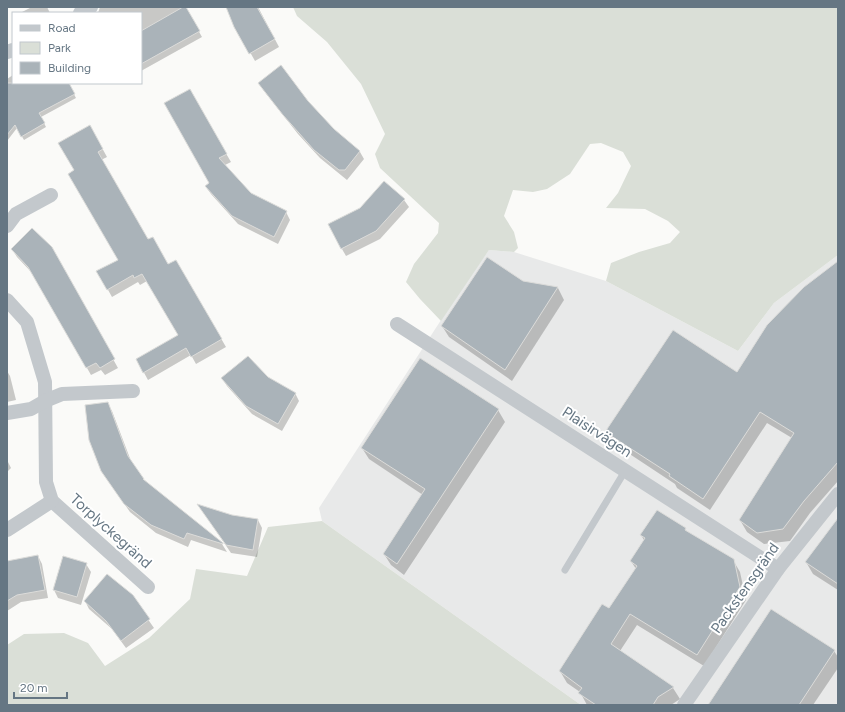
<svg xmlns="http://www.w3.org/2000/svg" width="845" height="712" viewBox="0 0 845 712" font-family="Figtree,sans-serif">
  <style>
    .built { fill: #e8e9e9 }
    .green { fill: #dadfd7 }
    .shadow { fill: #0003 }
    .building { fill: #aab3b9; stroke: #dcdcda }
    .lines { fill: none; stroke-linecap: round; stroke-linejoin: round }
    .lane { stroke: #c3c8cc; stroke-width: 7 }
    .street { stroke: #c3c8cc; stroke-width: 14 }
    .labels { text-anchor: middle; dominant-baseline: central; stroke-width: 4; stroke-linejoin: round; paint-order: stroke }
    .street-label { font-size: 15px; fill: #657683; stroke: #fff }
  </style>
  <rect width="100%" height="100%" fill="#fafaf8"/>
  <path class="built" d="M489,250L514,252L606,281L738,351L774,303L838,255V705H581L322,521L319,508L467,280Z"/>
  <g class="green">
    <path d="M293,7H838V255L774,303L738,351L606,281L611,263L639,252L670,243L680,232L668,221L645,209L606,208L618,193L631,166L623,152L601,143L590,144L570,174L547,189L533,192L513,190L504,216L514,232L518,248L514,252L489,250L441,321L420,299L406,282L414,264L438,233L439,223L380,168L375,154L385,134L361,84L327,42L297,16Z"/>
    <path d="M322,521L581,705H7V645L24,634L64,633L88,643L105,666L149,638L190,599L196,569L247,576L268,527Z"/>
  </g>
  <g class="shadow">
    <path d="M32,7H47L50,13H20Z"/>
    <path d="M100,7H185L202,37L141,71V13H98Z"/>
    <path d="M227,7H258L279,47L255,61L236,27Z"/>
    <path d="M13,75V83H68L76,98L41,117L46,127L24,140L17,128L7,141V79Z"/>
    <path d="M259,83L308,101L333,129L360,152L364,159L347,180L320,158L298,134L264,91Z"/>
    <path d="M189,90L231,162L225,165L251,194L286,212L290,220L278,244L238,224L211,194L206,187L210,183Z"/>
    <path d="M90,126L107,157L101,160L147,241L168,265L176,261L226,347L196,364L191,355L148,380L137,360L180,335L147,281L140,285L138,282L112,297L98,272L120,260L76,171Z"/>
    <path d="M404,200L409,207L380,239L346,256L342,249Z"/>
    <path d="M51,248L118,368L105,375L101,370L91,375L34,275L17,257L12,249Z"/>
    <path d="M838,262V481L810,513L790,541L764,544L747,532L740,520L792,438L767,423L710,510L677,488L675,484L613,443L607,432L737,373Z"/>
    <path d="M523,282L558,288L564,300L512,381L449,337L442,326Z"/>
    <path d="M7,371L10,376L16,400L7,402Z"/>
    <path d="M222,378H267L295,393L299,401L282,431L252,414L227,386Z"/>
    <path d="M107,403L112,411L131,461L146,483L222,544L227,552L191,540L188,547L156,533L130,512L107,479Z"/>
    <path d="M498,410L505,422L404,575L391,565L384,554L423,495L369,459L362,448Z"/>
    <path d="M7,460L11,468L7,472Z"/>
    <path d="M199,506L231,516L258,520L262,528L257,557L231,553Z"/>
    <path d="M838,520V590L813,574L806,562Z"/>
    <path d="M685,529L687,532L733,560L740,572L746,600L704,666L637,625L620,651L673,688L680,699L671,705H587L580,692L567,683L560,671L610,609L636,569L631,561L644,540L641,535Z"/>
    <path d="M38,556L42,564L48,598L21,602L7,611V563Z"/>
    <path d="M86,564L91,572L81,605L58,598L54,590Z"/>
    <path d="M131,595L154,628L126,648L112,629L89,609L85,601Z"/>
    <path d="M834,651L838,657V668L813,705H709Z"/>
  </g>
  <g class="building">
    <path d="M183,7H186L200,31L141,64V31Z"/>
    <path d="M226,7H257L275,39L249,54L234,27Z"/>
    <path d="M281,65L308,101L334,129L360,151L345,170H339L314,150L283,115L258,83Z"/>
    <path d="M7,83H69L75,94L39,113L45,123L21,137L15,125L7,135Z"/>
    <path d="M190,89L227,154L219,158L251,193L287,211L274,237L232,216L205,186L209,183L164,103Z"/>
    <path d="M90,125L103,149L98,152L148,239L153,237L168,264L176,260L222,339L191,357L186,348L143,373L136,359L178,335L142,274L134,278L133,275L107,290L96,271L118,260L68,174L74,170L58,143Z"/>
    <path d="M384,181L405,199L376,231L341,249L328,224L360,208Z"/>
    <path d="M32,228L52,247L115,359L100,368L96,363L86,368L28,267L11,249Z"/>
    <path d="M487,257L523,281L558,287L505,370L441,326Z"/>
    <path d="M838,261V462L804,501L783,529L757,533L739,520L794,433L760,412L703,499L669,476L670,474L605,432L673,330L737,372L767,325L804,287Z"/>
    <path d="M248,356L268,377L296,393L278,424L246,406L221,378Z"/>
    <path d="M420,358L499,409L397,564L383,554L425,489L361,448Z"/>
    <path d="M108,402L128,456L144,479H143L223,543V544L187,533L184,539L151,525L124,504L101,471L89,440L85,405Z"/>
    <path d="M197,504L232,515L258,519L253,550L226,545Z"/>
    <path d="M657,510L686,528L685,530L734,559L740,587L697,655L630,614L611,644L674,687L658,697L653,705H596L578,693L582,688L559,671L602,604L609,608L637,566L630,561L645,538L640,535Z"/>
    <path d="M838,518V584L805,562Z"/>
    <path d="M38,555L45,590L17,595L7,601V561Z"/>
    <path d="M63,556L87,563L77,597L53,590Z"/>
    <path d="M107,574L133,595L150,619L121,641L106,621L84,601Z"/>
    <path d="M771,609L835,650L799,705H708Z"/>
  </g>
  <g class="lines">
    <path class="lane" d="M565,570L625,471"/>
    <g class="street">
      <path d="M80,13L91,7"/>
      <path d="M7,52L13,50"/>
      <path d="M7,226L16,214L51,195"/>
      <path d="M7,300L27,322L45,382L46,482L52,501L148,587"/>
      <path d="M397,324L778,569"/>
      <path d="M7,413L31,409L45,401L62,394L133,391"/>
      <path d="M7,530L52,501"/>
      <path d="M684,705L778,569L838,494"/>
    </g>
  </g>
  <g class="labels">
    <g class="street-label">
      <text transform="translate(597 432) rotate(33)">Plaisirvägen</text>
      <text transform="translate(111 531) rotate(42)">Torplyckegränd</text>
      <text transform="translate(745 588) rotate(-55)">Packstensgränd</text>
    </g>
  </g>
  <rect width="845" height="712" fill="none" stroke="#657683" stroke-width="16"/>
  <rect x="12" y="12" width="130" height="72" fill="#ffffff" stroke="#c1c8cd"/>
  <rect x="20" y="25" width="20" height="6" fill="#c3c8cc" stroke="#c1c8cd"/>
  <text x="48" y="32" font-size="12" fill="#657683">Road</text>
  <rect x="20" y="42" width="20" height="12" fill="#dadfd7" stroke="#c1c8cd"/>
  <text x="48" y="52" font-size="12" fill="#657683">Park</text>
  <rect x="20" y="62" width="20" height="12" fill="#aab3b9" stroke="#c1c8cd"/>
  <text x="48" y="72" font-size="12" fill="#657683">Building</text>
  <path d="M14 692v6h53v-6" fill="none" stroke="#657683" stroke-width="2"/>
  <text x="20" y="692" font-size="12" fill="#657683" stroke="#ffffff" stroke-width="3" paint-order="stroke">20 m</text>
</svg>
